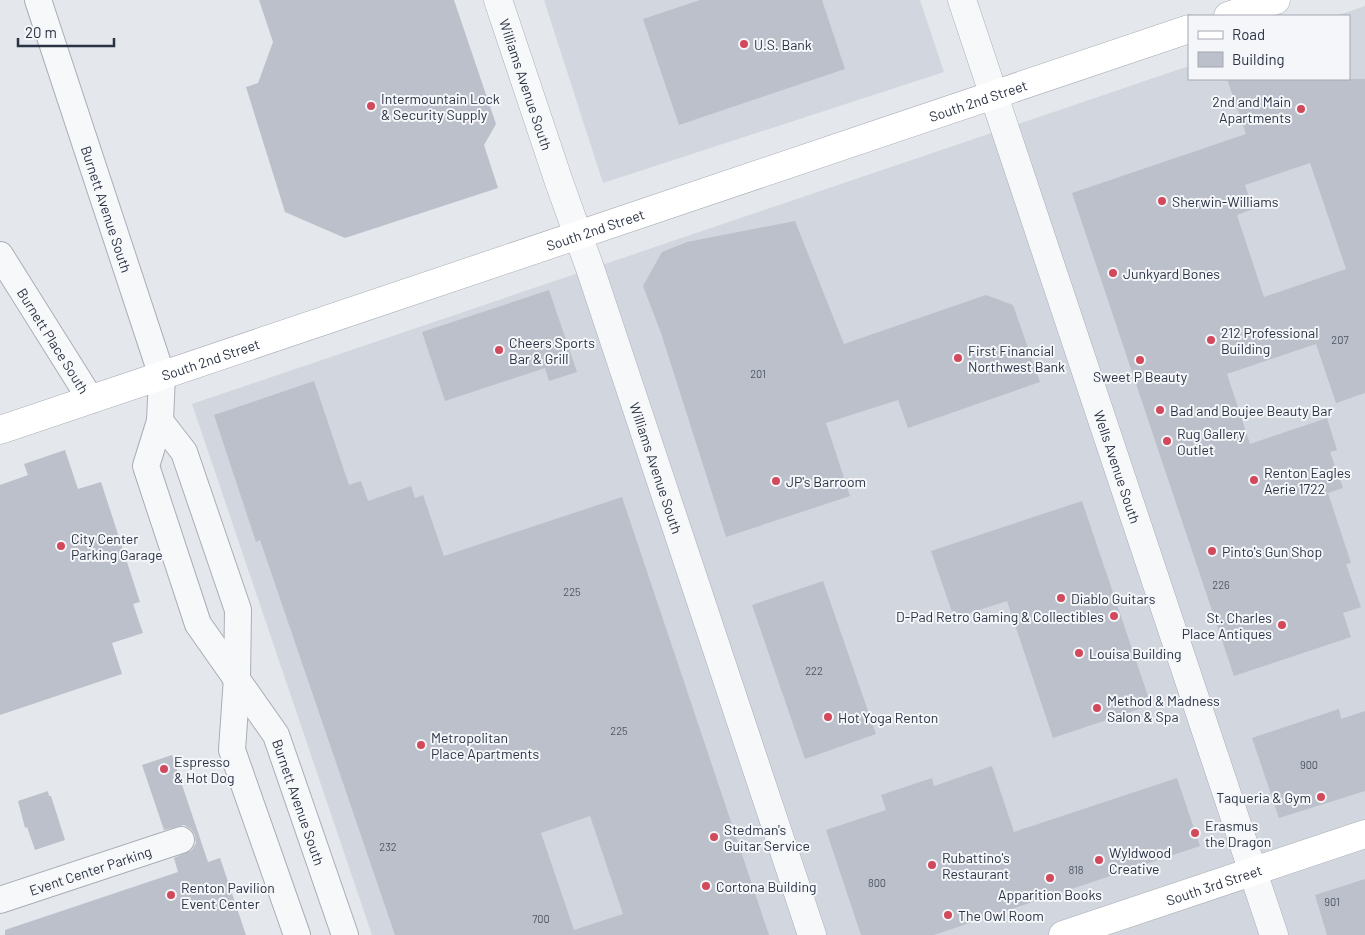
<svg xmlns="http://www.w3.org/2000/svg" width="1365" height="935" viewBox="0 0 1365 935" font-family="Barlow,sans-serif">
  <style>
    .built { fill: #d2d6de }
    .building { fill: #bbc0ca; fill-rule: evenodd }
    .lines { fill: none; stroke-linecap: round; stroke-linejoin: round }
    .minor-casing { stroke: #a9aeb7; stroke-width: 28 }
    .tertiary-casing { stroke: #a9aeb7; stroke-width: 29 }
    .secondary-casing { stroke: #a9aeb7; stroke-width: 29 }
    .minor { stroke: #f7f8fa; stroke-width: 26 }
    .tertiary { stroke: #f7f8fa; stroke-width: 28 }
    .secondary { stroke: #fff; stroke-width: 28 }
    .poi-dot { fill: #d1495b; stroke: #f4f6f9; stroke-width: 2 }
    .labels { text-anchor: middle; dominant-baseline: central; stroke-width: 4; stroke-linejoin: round; paint-order: stroke }
    .number-label { font-size: 11px; fill: #4f5766 }
    .poi-label { font-size: 14px; fill: #2b3445; stroke: #f4f6f9; text-anchor: start }
    .street-label { font-size: 14px; fill: #2b3445; stroke: #f4f6f9 }
  </style>
  <rect width="100%" height="100%" fill="#e4e7ec"/>
  <g class="built">
    <path d="M544,0H920L944,72L603,183Z"/>
    <path d="M1365,6V935H372L192,404L1189,66V79H1349V16H1336Z"/>
  </g>
  <g class="building">
    <path d="M259,0H454L496,124L484,145L498,188L345,238L285,212L246,87L258,83L273,42Z"/>
    <path d="M700,0H822L845,69L679,125L643,19Z"/>
    <path d="M1227,79H1365V393L1336,403L1316,344L1227,374L1250,444L1327,418L1337,450L1330,452L1343,488L1328,493L1351,563L1346,564L1361,607L1343,613L1351,637L1234,676L1072,193L1246,134ZM1310,163L1346,269L1264,297L1237,215L1253,209L1245,185Z"/>
    <path d="M795,221L844,344L986,295L1013,305L1040,382L908,428L898,400L826,423L850,496L726,537L661,333L643,286L662,252L687,242Z"/>
    <path d="M549,290L577,372L549,381L545,368L445,401L422,332Z"/>
    <path d="M314,381L349,485L361,481L368,501L411,486L415,498L423,495L444,556L622,497L769,935H395L260,540L256,542L214,415ZM590,816L623,914L574,930L541,833Z"/>
    <path d="M65,450L78,489L101,482L140,602L133,604L143,633L112,643L122,674L0,715V485L28,475L24,464Z"/>
    <path d="M1082,501L1151,705L1053,738L1007,601L954,618L931,551Z"/>
    <path d="M823,581L876,734L805,759L752,605Z"/>
    <path d="M1339,709L1341,719L1365,711V791L1279,818L1252,738Z"/>
    <path d="M172,755L208,862L220,858L246,935H5V930L178,872L174,858L192,850L196,843L195,835L191,829L184,825L164,830L142,765Z"/>
    <path d="M992,766L1014,832L1177,778L1200,846L934,935H861L826,830L886,810L881,795L932,778L934,786Z"/>
    <path d="M48,791L49,796H51L65,840L35,850L27,827L25,828L18,801Z"/>
    <path d="M1365,879V935H1327L1315,895Z"/>
  </g>
  <g class="lines">
    <g class="minor-casing">
      <g id="minor">
        <path id="s1" d="M38,0L162,376L160,421L146,466L198,624L276,735L345,935"/>
        <path id="s2" d="M0,255L91,400"/>
        <path d="M160,421L184,452L238,610L237,678L232,750L297,935"/>
        <path id="s3" d="M0,900L181,840"/>
      </g>
    </g>
    <g class="tertiary-casing">
      <g id="tertiary">
        <path id="s4" d="M498,0L559,182L591,271L812,935"/>
        <path id="s5" d="M962,0L1274,935"/>
      </g>
    </g>
    <g class="secondary-casing">
      <g id="secondary">
        <path d="M1228,16L1276,0"/>
        <path id="s6" d="M0,430L1189,29"/>
        <path id="s7" d="M1063,935L1365,834"/>
      </g>
    </g>
    <use href="#minor" class="minor"/>
    <use href="#tertiary" class="tertiary"/>
    <use href="#secondary" class="secondary"/>
  </g>
  <g class="poi-dot">
    <circle cx="744" cy="44" r="5"/>
    <circle cx="371" cy="106" r="5"/>
    <circle cx="1301" cy="109" r="5"/>
    <circle cx="1162" cy="201" r="5"/>
    <circle cx="1113" cy="273" r="5"/>
    <circle cx="1211" cy="340" r="5"/>
    <circle cx="499" cy="350" r="5"/>
    <circle cx="958" cy="358" r="5"/>
    <circle cx="1140" cy="360" r="5"/>
    <circle cx="1160" cy="410" r="5"/>
    <circle cx="1167" cy="441" r="5"/>
    <circle cx="1254" cy="480" r="5"/>
    <circle cx="776" cy="481" r="5"/>
    <circle cx="61" cy="546" r="5"/>
    <circle cx="1212" cy="551" r="5"/>
    <circle cx="1061" cy="598" r="5"/>
    <circle cx="1114" cy="616" r="5"/>
    <circle cx="1282" cy="625" r="5"/>
    <circle cx="1079" cy="653" r="5"/>
    <circle cx="1097" cy="708" r="5"/>
    <circle cx="828" cy="717" r="5"/>
    <circle cx="421" cy="745" r="5"/>
    <circle cx="164" cy="769" r="5"/>
    <circle cx="1321" cy="797" r="5"/>
    <circle cx="1195" cy="833" r="5"/>
    <circle cx="714" cy="837" r="5"/>
    <circle cx="1099" cy="860" r="5"/>
    <circle cx="932" cy="865" r="5"/>
    <circle cx="1050" cy="878" r="5"/>
    <circle cx="706" cy="886" r="5"/>
    <circle cx="171" cy="895" r="5"/>
    <circle cx="948" cy="915" r="5"/>
  </g>
  <g class="labels">
    <g class="number-label">
      <text x="1340" y="339">207</text>
      <text x="758" y="373">201</text>
      <text x="1221" y="584">226</text>
      <text x="572" y="591">225</text>
      <text x="814" y="670">222</text>
      <text x="619" y="730">225</text>
      <text x="1309" y="764">900</text>
      <text x="388" y="846">232</text>
      <text x="1076" y="869">818</text>
      <text x="877" y="882">800</text>
      <text x="1332" y="901">901</text>
      <text x="541" y="918">700</text>
    </g>
    <g class="poi-label">
      <text x="754" y="44">U.S. Bank</text>
      <text x="381" y="98">Intermountain Lock<tspan x="381" dy="16">&amp; Security Supply</tspan></text>
      <text x="1291" y="101" text-anchor="end">2nd and Main<tspan x="1291" dy="16">Apartments</tspan></text>
      <text x="1172" y="201">Sherwin-Williams</text>
      <text x="1123" y="273">Junkyard Bones</text>
      <text x="1221" y="332">212 Professional<tspan x="1221" dy="16">Building</tspan></text>
      <text x="509" y="342">Cheers Sports<tspan x="509" dy="16">Bar &amp; Grill</tspan></text>
      <text x="968" y="350">First Financial<tspan x="968" dy="16">Northwest Bank</tspan></text>
      <text x="1140" y="376" text-anchor="middle">Sweet P Beauty</text>
      <text x="1170" y="410">Bad and Boujee Beauty Bar</text>
      <text x="1177" y="433">Rug Gallery<tspan x="1177" dy="16">Outlet</tspan></text>
      <text x="1264" y="472">Renton Eagles<tspan x="1264" dy="16">Aerie 1722</tspan></text>
      <text x="786" y="481">JP's Barroom</text>
      <text x="71" y="538">City Center<tspan x="71" dy="16">Parking Garage</tspan></text>
      <text x="1222" y="551">Pinto's Gun Shop</text>
      <text x="1071" y="598">Diablo Guitars</text>
      <text x="1104" y="616" text-anchor="end">D-Pad Retro Gaming &amp; Collectibles</text>
      <text x="1272" y="617" text-anchor="end">St. Charles<tspan x="1272" dy="16">Place Antiques</tspan></text>
      <text x="1089" y="653">Louisa Building</text>
      <text x="1107" y="700">Method &amp; Madness<tspan x="1107" dy="16">Salon &amp; Spa</tspan></text>
      <text x="838" y="717">Hot Yoga Renton</text>
      <text x="431" y="737">Metropolitan<tspan x="431" dy="16">Place Apartments</tspan></text>
      <text x="174" y="761">Espresso<tspan x="174" dy="16">&amp; Hot Dog</tspan></text>
      <text x="1311" y="797" text-anchor="end">Taqueria &amp; Gym</text>
      <text x="1205" y="825">Erasmus<tspan x="1205" dy="16">the Dragon</tspan></text>
      <text x="724" y="829">Stedman's<tspan x="724" dy="16">Guitar Service</tspan></text>
      <text x="1109" y="852">Wyldwood<tspan x="1109" dy="16">Creative</tspan></text>
      <text x="942" y="857">Rubattino's<tspan x="942" dy="16">Restaurant</tspan></text>
      <text x="716" y="886">Cortona Building</text>
      <text x="181" y="887">Renton Pavilion<tspan x="181" dy="16">Event Center</tspan></text>
      <text x="1050" y="894" text-anchor="middle">Apparition Books</text>
      <text x="958" y="915">The Owl Room</text>
    </g>
    <g class="street-label">
      <text stroke="none"><textPath href="#s4" startOffset="89">Williams Avenue South</textPath></text>
      <text stroke="none"><textPath href="#s6" startOffset="1032">South 2nd Street</textPath></text>
      <text stroke="none"><textPath href="#s1" startOffset="220">Burnett Avenue South</textPath></text>
      <text stroke="none"><textPath href="#s6" startOffset="628">South 2nd Street</textPath></text>
      <text stroke="none"><textPath href="#s2" startOffset="101">Burnett Place South</textPath></text>
      <text stroke="none"><textPath href="#s6" startOffset="222">South 2nd Street</textPath></text>
      <text stroke="none"><textPath href="#s4" startOffset="494">Williams Avenue South</textPath></text>
      <text stroke="none"><textPath href="#s5" startOffset="492">Wells Avenue South</textPath></text>
      <text stroke="none"><textPath href="#s1" startOffset="861">Burnett Avenue South</textPath></text>
      <text stroke="none"><textPath href="#s3" startOffset="95">Event Center Parking</textPath></text>
      <text stroke="none"><textPath href="#s7" startOffset="159">South 3rd Street</textPath></text>
    </g>
  </g>
  <rect x="1188" y="15" width="162" height="65" fill="#f4f6f9" stroke="#a4a8b1"/>
  <rect x="1198" y="31" width="25" height="8" fill="#ffffff" stroke="#a4a8b1"/>
  <text x="1232" y="40" font-size="15" fill="#2b3445">Road</text>
  <rect x="1198" y="52" width="25" height="15" fill="#bbc0ca" stroke="#a4a8b1"/>
  <text x="1232" y="65" font-size="15" fill="#2b3445">Building</text>
  <path d="M18 38v8h96v-8" fill="none" stroke="#2b3445" stroke-width="2.5"/>
  <text x="25" y="38" font-size="15" fill="#2b3445" stroke="#f4f6f9" stroke-width="4" paint-order="stroke">20 m</text>
</svg>
